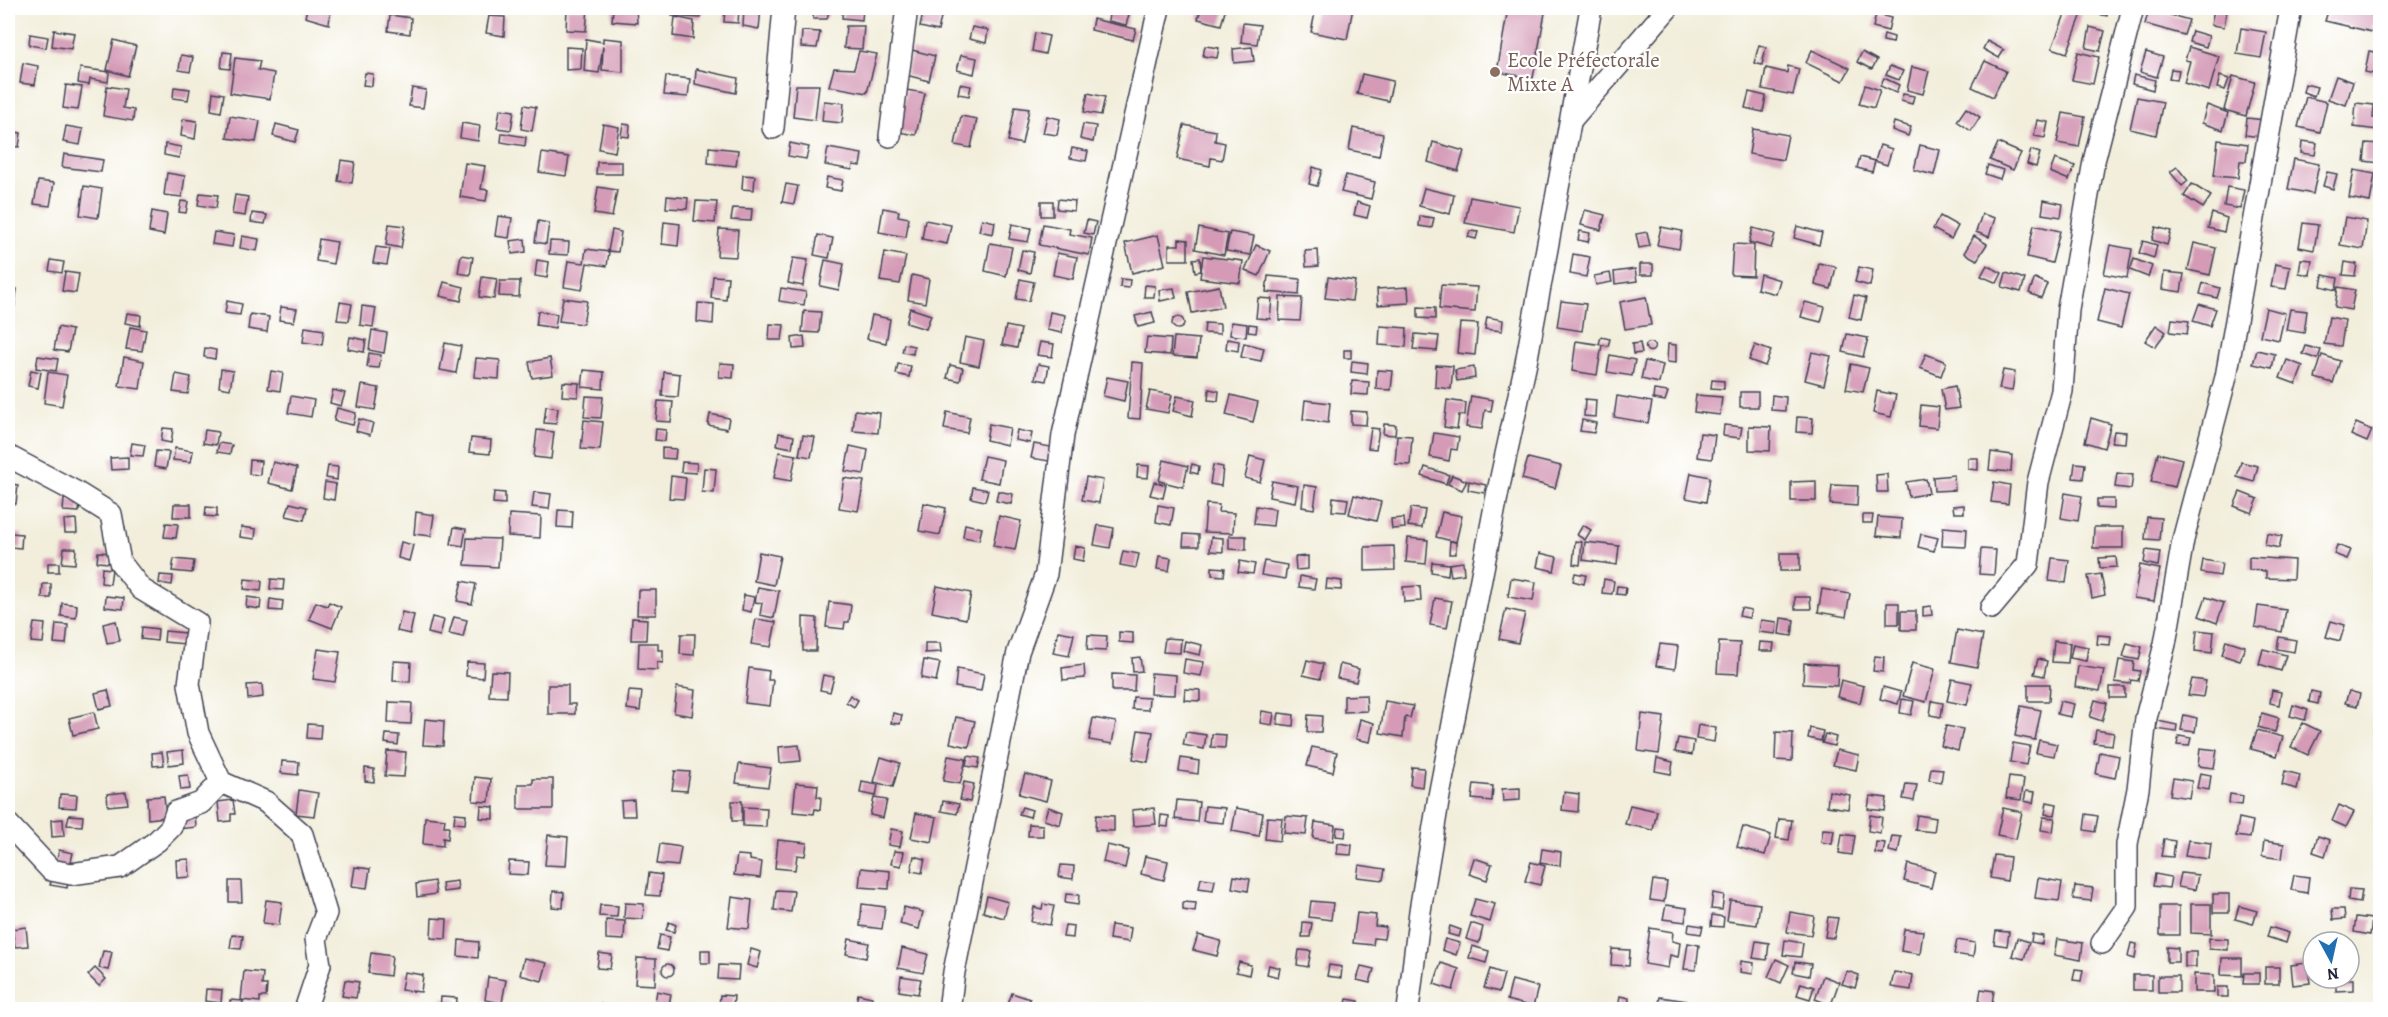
<svg xmlns="http://www.w3.org/2000/svg" width="2388" height="1017" viewBox="0 0 2388 1017" font-family="Alegreya,serif">
  <style>
    .building { fill: #d49ab6 }
    .lines { fill: none; stroke-linecap: round; stroke-linejoin: round }
    .street-casing { stroke: #414153; stroke-width: 24 }
    .street { stroke: #fff; stroke-width: 21 }
    .education-dot { fill: #8d6e63; stroke: #fff; stroke-width: 2 }
    .labels { text-anchor: middle; dominant-baseline: central; stroke-width: 4.5; stroke-linejoin: round; paint-order: stroke }
    .education-label { font-size: 21px; fill: #785e54; stroke: #fff; text-anchor: start }
  </style>
  <rect width="100%" height="100%" fill="#fff"/>
  <filter id="ink" filterUnits="userSpaceOnUse"><feTurbulence type="fractalNoise" baseFrequency=".0167" numOctaves="2"/><feDisplacementMap in="SourceGraphic" scale="12" xChannelSelector="R" yChannelSelector="G"/><feConvolveMatrix kernelMatrix="1 2 1 2 8 2 1 2 1" color-interpolation-filters="sRGB"/></filter>
  <filter id="wash" filterUnits="userSpaceOnUse"><feTurbulence type="fractalNoise" baseFrequency=".008" numOctaves="4" result="noise"/><feDisplacementMap in="SourceGraphic" scale="24" xChannelSelector="R" yChannelSelector="G"/><feGaussianBlur stdDeviation="1.35" result="paint"/><feColorMatrix in="noise" values="0 0 0 0 0 0 0 0 0 0 0 0 0 0 0 0 0 1.4 0 .05"/><feComposite in="paint" operator="in"/></filter>
  <g filter="url(#wash)">
    <rect width="100%" height="100%" fill="#f2eedb"/>
    <g id="blocks">
      <g class="building">
        <path d="M307,8H331L329,24L305,17Z"/>
        <path d="M567,8H588L586,31L566,30Z"/>
        <path d="M613,8H636L637,23L612,21Z"/>
        <path d="M673,8H702L701,18L672,16Z"/>
        <path d="M725,8H739L738,23L724,22Z"/>
        <path d="M744,8H761L759,29L743,26Z"/>
        <path d="M814,8H830L827,19H813Z"/>
        <path d="M843,8H863L862,20L842,18Z"/>
        <path d="M924,8H943L938,31L920,27Z"/>
        <path d="M1110,8H1131L1126,25L1108,21Z"/>
        <path d="M1201,8H1226L1221,25L1198,19Z"/>
        <path d="M1316,8H1353L1347,39L1311,32Z"/>
        <path d="M1508,8L1545,13L1533,78L1497,72Z"/>
        <path d="M2081,8H2109L2107,16L2080,11Z"/>
        <path d="M2251,8H2282L2280,15Z"/>
        <path d="M2329,8H2341L2376,16L2372,32L2325,21Z"/>
        <path d="M2067,9L2082,14L2067,53L2052,48Z"/>
        <path d="M2149,9L2189,20L2184,35L2145,24Z"/>
        <path d="M2214,9L2227,11L2224,27L2211,25Z"/>
        <path d="M1876,14L1891,18L1888,31L1873,27Z"/>
        <path d="M390,15L411,18L410,34L388,31Z"/>
        <path d="M489,16L505,17L504,36L486,33Z"/>
        <path d="M675,17L694,21L693,39L673,36Z"/>
        <path d="M1093,19L1136,29L1133,40L1091,30Z"/>
        <path d="M1243,23L1260,25L1257,44L1241,42Z"/>
        <path d="M846,26H864L862,49L844,48Z"/>
        <path d="M972,27L988,30L986,43L969,39Z"/>
        <path d="M2090,27L2105,31L2100,51L2086,48Z"/>
        <path d="M2241,28L2266,32L2261,58L2237,54Z"/>
        <path d="M54,30L74,33L71,49L52,46Z"/>
        <path d="M802,31L820,32L817,48L801,47Z"/>
        <path d="M2192,31L2209,36L2206,47L2189,42Z"/>
        <path d="M1035,33L1049,36L1045,54L1032,51Z"/>
        <path d="M30,34L48,37L46,48L29,45Z"/>
        <path d="M1884,34L1894,37L1893,43L1883,41Z"/>
        <path d="M603,38L623,40V72L602,70L603,46L599,73L584,71L586,39L603,42Z"/>
        <path d="M114,40L136,46L128,76L107,70Z"/>
        <path d="M1987,41L2004,50L1999,58L1983,49Z"/>
        <path d="M1759,45L1766,47L1762,65L1754,63Z"/>
        <path d="M1205,46L1219,48L1217,58L1203,56Z"/>
        <path d="M566,47L582,48L581,69L566,70Z"/>
        <path d="M1252,47L1254,61L1234,63L1233,49Z"/>
        <path d="M2189,47L2219,56L2209,91L2184,83L2190,61L2185,60Z"/>
        <path d="M912,50L935,56L929,81L906,75Z"/>
        <path d="M1812,50L1850,68L1843,81L1806,63Z"/>
        <path d="M859,51L877,54L867,93L829,86L834,68L854,69Z"/>
        <path d="M2369,51L2380,53V75L2365,72Z"/>
        <path d="M223,52L232,53L230,69L221,68Z"/>
        <path d="M1862,52L1877,60L1872,69L1857,62Z"/>
        <path d="M2078,52L2099,57L2093,84L2072,80Z"/>
        <path d="M2146,52L2163,57L2157,77L2140,72Z"/>
        <path d="M181,55L193,57L190,72L179,70Z"/>
        <path d="M961,55L977,58L974,74L957,70Z"/>
        <path d="M235,58L260,61L258,70L274,73L270,99L230,93Z"/>
        <path d="M1985,61L2006,71L1993,97L1972,87Z"/>
        <path d="M23,63L38,66L35,85L20,83Z"/>
        <path d="M1788,66L1799,69L1793,95L1762,89L1766,68L1787,73Z"/>
        <path d="M1890,66L1903,71L1899,80L1886,75Z"/>
        <path d="M1912,67L1929,71L1923,94L1907,90Z"/>
        <path d="M80,68L109,72L108,82L90,79L89,85L78,83Z"/>
        <path d="M696,69L738,78L736,93L695,84Z"/>
        <path d="M2171,69L2179,70L2177,80L2169,79Z"/>
        <path d="M365,73L373,74L372,86L363,85Z"/>
        <path d="M1362,74L1393,81L1388,101L1357,94Z"/>
        <path d="M2134,75L2155,80L2153,90L2132,84Z"/>
        <path d="M666,76L690,79L688,97L664,95Z"/>
        <path d="M2220,76L2229,79L2225,90L2217,88Z"/>
        <path d="M2233,76L2255,82L2246,116L2224,110Z"/>
        <path d="M2336,76L2353,82L2346,105L2328,99Z"/>
        <path d="M1884,78L1899,85L1896,93L1880,86Z"/>
        <path d="M960,84L971,86L969,96L958,94Z"/>
        <path d="M2305,84L2317,87L2314,96L2303,92Z"/>
        <path d="M66,85L82,87L78,110L63,108Z"/>
        <path d="M796,85H819L815,120L793,117Z"/>
        <path d="M1865,85L1880,90L1874,108L1859,104Z"/>
        <path d="M107,86L126,89L123,108L134,110L133,121L103,116Z"/>
        <path d="M174,87L190,89L188,100L173,98Z"/>
        <path d="M412,88L426,90L423,108L409,106Z"/>
        <path d="M906,90L925,93L916,135L898,132Z"/>
        <path d="M213,92L224,94L221,112L211,110Z"/>
        <path d="M1749,92L1766,96L1763,112L1745,108Z"/>
        <path d="M1088,93L1105,97L1101,115L1084,112Z"/>
        <path d="M1903,94L1914,96L1912,104L1901,101Z"/>
        <path d="M2137,97L2163,102L2156,135L2130,129Z"/>
        <path d="M2306,97L2327,102L2320,132L2298,127Z"/>
        <path d="M824,101L844,103L842,123L822,121Z"/>
        <path d="M2356,103L2374,105L2373,118L2379,119L2378,130L2354,127Z"/>
        <path d="M524,105L536,107L532,131L521,129Z"/>
        <path d="M2207,105L2228,113L2223,130L2202,123Z"/>
        <path d="M1015,107L1029,109L1022,144L1008,141Z"/>
        <path d="M1966,108L1980,117L1971,131L1957,121Z"/>
        <path d="M500,109L514,111L511,130L497,128Z"/>
        <path d="M2063,113L2085,117L2079,147L2057,143Z"/>
        <path d="M230,116L260,121L256,142L227,138Z"/>
        <path d="M961,116L977,119L971,148L955,145Z"/>
        <path d="M1047,116L1060,119L1057,135L1043,133Z"/>
        <path d="M2247,118L2264,120L2261,137L2245,135Z"/>
        <path d="M183,119L197,121L195,139L181,136Z"/>
        <path d="M2037,120L2048,122L2045,138L2034,136Z"/>
        <path d="M1894,122L1911,127L1908,136L1892,130Z"/>
        <path d="M462,123L480,126L478,141L460,138Z"/>
        <path d="M276,124L299,130L295,142L273,136Z"/>
        <path d="M603,124L619,127L615,152L599,149Z"/>
        <path d="M623,124L630,125L629,137L621,136Z"/>
        <path d="M1083,124L1096,126L1093,142L1080,139Z"/>
        <path d="M1184,125L1216,131L1215,141L1225,143L1222,160L1211,158L1210,166L1177,159Z"/>
        <path d="M66,126L83,129L80,145L63,142Z"/>
        <path d="M1353,128L1383,134L1379,156L1349,150Z"/>
        <path d="M1753,129L1788,135L1783,160L1749,154Z"/>
        <path d="M8,131L21,133L19,147L8,146Z"/>
        <path d="M502,133L526,137L525,146L501,142Z"/>
        <path d="M2218,140L2248,144L2246,161H2240L2238,178L2214,176Z"/>
        <path d="M2302,141L2317,143L2315,155L2301,153Z"/>
        <path d="M1433,142L1464,151L1458,171L1428,162Z"/>
        <path d="M790,143L809,147L806,159L788,156Z"/>
        <path d="M1998,143L2021,153L2013,170L1990,160Z"/>
        <path d="M2366,143L2380,144V163L2364,161Z"/>
        <path d="M165,144L181,147L179,158L164,155Z"/>
        <path d="M1880,145L1892,149L1887,165L1875,161Z"/>
        <path d="M1920,145L1940,150L1934,175L1914,170Z"/>
        <path d="M709,147L738,150L736,166L708,163Z"/>
        <path d="M828,148L862,154L860,166L853,165L852,170L825,165Z"/>
        <path d="M1072,148L1088,151L1086,161L1070,158Z"/>
        <path d="M2031,150L2040,153L2036,167L2027,164Z"/>
        <path d="M542,153L569,157L566,176L539,172Z"/>
        <path d="M64,154L103,160L101,172L62,167Z"/>
        <path d="M1860,157L1875,161L1872,172L1857,168Z"/>
        <path d="M2055,159L2075,166L2069,180L2050,172Z"/>
        <path d="M2294,159L2319,164L2313,194L2288,189Z"/>
        <path d="M341,160L355,162L352,183L338,181Z"/>
        <path d="M597,162H622V174H596Z"/>
        <path d="M465,163L485,166L481,189L488,190L486,201L460,197Z"/>
        <path d="M1988,165L2003,170L2000,179L1985,174Z"/>
        <path d="M1313,167L1322,170L1317,186L1309,184Z"/>
        <path d="M2177,167L2188,181L2182,186L2170,172Z"/>
        <path d="M2354,170L2375,174L2370,202L2349,198Z"/>
        <path d="M2379,170H2380V191L2376,190Z"/>
        <path d="M2327,172L2337,174L2333,189L2323,186Z"/>
        <path d="M167,173L185,176L182,197L164,195Z"/>
        <path d="M743,175L755,176L754,190L742,189Z"/>
        <path d="M1346,175L1375,182L1371,199L1341,192Z"/>
        <path d="M827,177L843,180L841,191L825,188Z"/>
        <path d="M38,181L54,183L50,206L34,204Z"/>
        <path d="M786,184L798,186L794,204L782,202Z"/>
        <path d="M2192,184L2211,196L2203,208L2184,196Z"/>
        <path d="M84,186L102,189L98,218L80,215Z"/>
        <path d="M598,187L617,190L612,217L594,214Z"/>
        <path d="M2227,187L2244,190L2240,209L2224,206Z"/>
        <path d="M1424,188L1454,195L1450,214L1419,206Z"/>
        <path d="M200,193L218,195L216,208L198,205Z"/>
        <path d="M235,195L248,197L245,216L232,214Z"/>
        <path d="M667,196L688,198L687,209L666,208Z"/>
        <path d="M1470,197L1519,206L1514,232L1465,223Z"/>
        <path d="M1058,199L1075,201L1074,211L1057,209Z"/>
        <path d="M2044,200L2063,204L2061,217L2042,214Z"/>
        <path d="M181,201L188,202L186,213L179,212Z"/>
        <path d="M696,201L717,202L715,223L694,221Z"/>
        <rect x="1041" y="201" width="12" height="15"/>
        <path d="M1357,202L1370,206L1367,218L1354,215Z"/>
        <path d="M733,208L752,209L751,221L731,220Z"/>
        <path d="M883,208L899,211L898,216L909,218L906,237L879,232Z"/>
        <path d="M1585,210L1605,215L1601,230L1581,225Z"/>
        <path d="M152,211L167,214L164,235L149,232Z"/>
        <path d="M252,213L267,215L265,224L251,222Z"/>
        <path d="M2212,213L2227,218L2224,232L2208,228Z"/>
        <path d="M1982,214L1995,218L1989,237L1976,232Z"/>
        <path d="M498,216L512,218L509,238L495,236Z"/>
        <path d="M1420,216L1434,218L1432,228L1419,226Z"/>
        <path d="M1940,216L1958,226L1951,239L1933,229Z"/>
        <path d="M2345,217L2367,221L2363,249L2340,245Z"/>
        <path d="M982,219L995,222L993,234L979,231Z"/>
        <path d="M925,220L951,225L947,244L922,239Z"/>
        <path d="M1087,220L1096,222L1093,235L1084,233Z"/>
        <path d="M538,221L549,223L546,244L535,242Z"/>
        <path d="M664,222L680,224L678,246L662,244Z"/>
        <path d="M2303,223L2318,225L2314,250L2299,247Z"/>
        <path d="M389,224L405,226L401,248L386,245Z"/>
        <path d="M1012,224L1031,228L1028,242L1009,239Z"/>
        <path d="M1043,224L1070,229L1069,234L1092,238L1089,255L1039,245Z"/>
        <path d="M2034,225L2060,231L2052,263L2027,257Z"/>
        <path d="M1797,226L1822,233L1819,245L1794,238Z"/>
        <path d="M1661,227L1682,231L1679,249L1657,245Z"/>
        <path d="M2156,227L2171,231L2167,245L2152,240Z"/>
        <path d="M1199,228L1228,234L1224,255L1195,249Z"/>
        <path d="M1753,228L1775,234L1771,248L1749,242Z"/>
        <path d="M719,229L738,230L736,257L717,256Z"/>
        <path d="M612,230L621,232L618,252L608,251Z"/>
        <path d="M1470,231L1478,232L1476,239L1468,237Z"/>
        <path d="M1580,231L1590,233L1588,242L1578,240Z"/>
        <path d="M214,232L234,235L232,247L212,244Z"/>
        <path d="M1230,232L1254,236L1250,255L1226,251Z"/>
        <path d="M1647,232L1650,246L1639,248L1636,234Z"/>
        <path d="M818,235L833,238L829,258L814,255Z"/>
        <path d="M1158,235L1165,265L1132,273L1125,243Z"/>
        <path d="M242,236L259,239L257,251L240,248Z"/>
        <path d="M1974,236L1987,244L1977,260L1964,253Z"/>
        <path d="M319,239L337,242L333,264L316,261Z"/>
        <path d="M525,239L526,252L512,254L510,241Z"/>
        <path d="M1179,239L1188,240V260H1169V245H1179Z"/>
        <path d="M550,241L569,242L568,255L549,254Z"/>
        <path d="M2143,241L2157,245L2154,258L2139,253Z"/>
        <path d="M990,243L1012,247L1006,276L985,271Z"/>
        <path d="M2194,243L2216,248L2210,275L2188,270Z"/>
        <path d="M1733,244L1754,245L1753,276L1731,275Z"/>
        <path d="M1256,245L1270,251L1259,276L1245,270Z"/>
        <path d="M2110,245L2132,249L2127,278L2104,274Z"/>
        <path d="M376,247L390,249L387,265L373,263Z"/>
        <path d="M586,249L609,252L607,266L587,263L582,290L564,287L568,261L584,263Z"/>
        <path d="M1022,250L1034,252L1030,273L1018,270Z"/>
        <path d="M1318,250L1319,266L1306,267L1305,251Z"/>
        <path d="M885,252L906,256L900,284L880,281Z"/>
        <path d="M1057,253L1077,257L1073,279L1053,275Z"/>
        <path d="M1573,254L1590,257L1586,277L1570,274Z"/>
        <path d="M461,255L473,257L470,275L458,273Z"/>
        <path d="M1203,256L1243,261L1240,283L1200,278Z"/>
        <path d="M793,258L808,260L803,286L788,283Z"/>
        <path d="M1200,258L1201,271L1195,272L1193,259Z"/>
        <path d="M2134,259L2152,266L2148,277L2130,270Z"/>
        <path d="M2301,259L2312,260L2310,275L2299,273Z"/>
        <path d="M51,260L64,262L62,273L49,271Z"/>
        <path d="M537,260L549,262L547,278L535,276Z"/>
        <path d="M825,260L844,264L839,290L820,286Z"/>
        <path d="M2345,262L2357,264L2355,276L2343,275Z"/>
        <path d="M1819,263L1836,267L1831,289L1815,285Z"/>
        <rect x="1640" y="264" width="13" height="11"/>
        <path d="M2275,264L2290,267L2286,289L2271,287Z"/>
        <path d="M1987,265L2002,273L1997,283L1981,276Z"/>
        <path d="M1859,267L1873,270L1870,286L1855,282Z"/>
        <path d="M1635,269L1637,281L1615,284L1614,272Z"/>
        <path d="M65,272L79,274L76,293L62,291Z"/>
        <path d="M2164,272L2184,274L2181,292L2162,289Z"/>
        <path d="M1610,273L1612,282L1596,285L1594,276Z"/>
        <path d="M2006,273L2025,279L2021,292L2002,287Z"/>
        <path d="M1760,274L1780,280L1776,294L1757,289Z"/>
        <path d="M912,275L929,279L925,303L908,300Z"/>
        <path d="M2323,275L2338,278L2336,290L2321,286Z"/>
        <path d="M713,276L728,277L726,300L711,298Z"/>
        <path d="M1268,276L1300,279L1299,295L1266,292Z"/>
        <path d="M482,277L497,279L494,299L479,297Z"/>
        <path d="M1328,277L1355,281L1352,301L1325,298Z"/>
        <path d="M2035,278L2047,284L2041,298L2029,293Z"/>
        <path d="M1020,279L1034,282L1029,301L1016,299Z"/>
        <path d="M1121,279L1130,280L1129,288L1120,287Z"/>
        <path d="M500,281H520L519,297L499,296Z"/>
        <path d="M444,282L464,287L461,301L440,296Z"/>
        <path d="M2203,283L2220,288L2217,298L2200,294Z"/>
        <path d="M1145,285L1155,286L1154,297H1144Z"/>
        <path d="M1441,285L1477,287L1475,312L1439,309Z"/>
        <path d="M1219,286L1223,307L1192,313L1188,292Z"/>
        <path d="M8,287L17,289L14,309L8,308Z"/>
        <path d="M1408,287L1409,303L1378,305L1377,289Z"/>
        <path d="M2338,287L2355,290L2351,310L2335,307Z"/>
        <path d="M781,288L806,292L804,305L779,301Z"/>
        <path d="M1174,288L1176,298L1160,301L1159,290Z"/>
        <path d="M2105,288L2129,294L2121,328L2097,322Z"/>
        <path d="M1854,295L1866,298L1861,320L1849,317Z"/>
        <path d="M1280,297L1302,298L1300,321L1279,320Z"/>
        <path d="M1646,297L1651,325L1625,329L1620,302Z"/>
        <path d="M563,298L587,301L583,324L559,321Z"/>
        <path d="M1258,298L1272,299L1270,319L1256,318Z"/>
        <path d="M227,301L242,304L240,315L225,313Z"/>
        <path d="M1561,301L1586,304L1582,331L1557,327Z"/>
        <path d="M340,302L352,304L349,321L337,320Z"/>
        <path d="M1805,302L1825,307L1821,322L1801,317Z"/>
        <path d="M698,303L714,304L713,324L697,322Z"/>
        <path d="M2199,304L2216,309L2210,326L2193,321Z"/>
        <path d="M362,306L376,308L373,327L360,325Z"/>
        <path d="M281,307L297,309L294,322L279,320Z"/>
        <path d="M1418,307L1435,308V319L1418,318Z"/>
        <path d="M910,308L931,315L926,329L906,323Z"/>
        <path d="M2266,308L2285,313L2279,340L2260,336Z"/>
        <path d="M2290,309L2307,311L2304,333L2286,330Z"/>
        <path d="M538,311L557,314L555,328L536,325Z"/>
        <path d="M804,311L821,312L819,333L802,332Z"/>
        <path d="M1050,312L1065,315L1062,333L1047,330Z"/>
        <path d="M1152,312L1155,323L1138,327L1135,316Z"/>
        <path d="M127,313L141,315L140,326L125,323Z"/>
        <path d="M250,314L269,317L267,332L248,329Z"/>
        <path d="M872,315L890,319L886,343L867,339Z"/>
        <circle cx="1178" cy="323" r="6"/>
        <path d="M1487,317L1503,320L1502,331L1485,329Z"/>
        <path d="M2329,317L2345,320L2341,346L2324,344Z"/>
        <path d="M2172,319L2189,321L2187,334L2170,332Z"/>
        <path d="M1231,322L1247,324L1246,337L1230,335Z"/>
        <path d="M1205,323L1220,324V334L1204,333Z"/>
        <path d="M1460,323L1478,324L1475,355L1457,353Z"/>
        <path d="M770,324L784,325L782,340H769Z"/>
        <path d="M1249,324L1257,325L1256,333L1248,332Z"/>
        <path d="M2156,325L2166,332L2155,347L2145,341Z"/>
        <path d="M1006,326L1021,329L1017,348L1002,345Z"/>
        <path d="M1380,326L1407,328L1406,347L1379,345Z"/>
        <path d="M58,327L72,330L68,352L54,350Z"/>
        <path d="M130,327L146,330L142,351L126,349Z"/>
        <path d="M305,327L324,330L322,345L303,342Z"/>
        <path d="M372,330L387,333L384,353L369,350Z"/>
        <path d="M1415,334L1439,336L1437,351L1413,349Z"/>
        <path d="M1847,334L1868,338L1863,357L1843,352Z"/>
        <path d="M804,336L805,348L793,349L792,338Z"/>
        <path d="M350,337L366,340L364,352L348,349Z"/>
        <path d="M965,337L984,341L979,366L960,362Z"/>
        <path d="M1147,337L1171,339L1170,355L1145,353Z"/>
        <path d="M1174,337L1199,339L1197,358L1172,356Z"/>
        <path d="M1601,337L1610,339L1608,346L1599,344Z"/>
        <path d="M1227,339L1239,341L1238,351L1226,349Z"/>
        <path d="M1576,341L1602,345L1597,375L1572,371Z"/>
        <path d="M1040,342L1054,344L1052,357L1037,355Z"/>
        <circle cx="1650" cy="347" r="4.5"/>
        <path d="M445,343L461,346L456,373L440,370Z"/>
        <path d="M1244,343L1264,348L1261,361L1241,357Z"/>
        <path d="M1640,343L1642,353L1633,354L1632,344Z"/>
        <path d="M904,344L914,346L913,354L902,352Z"/>
        <path d="M1668,344L1676,345V363L1667,362Z"/>
        <path d="M1755,345L1771,351L1765,366L1749,360Z"/>
        <path d="M2306,346L2321,350L2318,359L2303,354Z"/>
        <path d="M205,348L216,350L215,359L204,357Z"/>
        <rect x="1344" y="350" width="7" height="8"/>
        <path d="M2257,350L2275,354L2272,368L2253,364Z"/>
        <path d="M1812,352L1831,356L1824,385L1805,380Z"/>
        <path d="M369,353L381,355L379,368L367,367Z"/>
        <path d="M1926,354L1946,362L1941,376L1920,368Z"/>
        <path d="M1610,355L1635,360L1632,376L1607,372Z"/>
        <path d="M2322,355L2340,361L2333,383L2315,378Z"/>
        <path d="M38,356L58,359L56,371L36,368Z"/>
        <path d="M124,357L144,361L140,389L119,386Z"/>
        <path d="M476,358L500,360L499,379L474,377Z"/>
        <path d="M550,358L553,375L532,378L529,362Z"/>
        <path d="M2287,360L2303,366L2296,384L2280,378Z"/>
        <path d="M1352,361L1368,363L1367,374L1351,372Z"/>
        <path d="M1645,361L1663,365L1659,383L1641,379Z"/>
        <path d="M1132,362L1143,363L1140,419L1128,418Z"/>
        <path d="M720,363L734,364L733,378L719,377Z"/>
        <path d="M898,364L911,366L909,377L896,374Z"/>
        <path d="M1038,364L1049,366L1046,381L1035,379Z"/>
        <path d="M1851,364L1869,368L1863,392L1846,389Z"/>
        <path d="M950,365L963,368L960,381L947,378Z"/>
        <path d="M1436,365L1453,366L1451,389L1435,387Z"/>
        <path d="M1474,367L1475,378L1457,381L1455,370Z"/>
        <path d="M221,369L233,371L230,389L219,387Z"/>
        <path d="M31,370L41,372L38,388L28,386Z"/>
        <path d="M584,370L604,372L603,389L582,387Z"/>
        <path d="M1377,370L1393,371L1391,390L1376,389Z"/>
        <path d="M2003,370L2015,372L2012,391L1999,389Z"/>
        <path d="M271,371L283,373L280,391L268,389Z"/>
        <path d="M48,372L67,375L62,406L44,403Z"/>
        <path d="M664,372L680,374L678,397L662,396Z"/>
        <path d="M176,374L191,377L188,394L173,392Z"/>
        <path d="M1107,377L1128,381L1124,401L1103,396Z"/>
        <path d="M1712,380L1724,381V389L1711,388Z"/>
        <path d="M1352,381L1369,382L1368,395L1351,394Z"/>
        <path d="M563,382L579,383L578,397L562,396Z"/>
        <path d="M362,385L379,388L375,410L358,407Z"/>
        <path d="M1955,386L1959,408L1945,410L1941,389Z"/>
        <path d="M1209,389L1219,391L1218,401L1208,400Z"/>
        <path d="M333,390L345,393L341,406L330,403Z"/>
        <path d="M1654,390L1668,392L1665,401L1653,399Z"/>
        <path d="M1150,391L1172,395L1168,413L1146,409Z"/>
        <path d="M1877,391L1896,395L1891,417L1873,413Z"/>
        <rect x="1740" y="392" width="18" height="15"/>
        <path d="M1231,395L1258,402L1253,422L1226,415Z"/>
        <path d="M1696,395L1722,397L1720,415L1694,412Z"/>
        <path d="M1772,395L1786,397L1785,411L1771,410Z"/>
        <path d="M291,396L314,400L311,417L288,413Z"/>
        <path d="M586,396L603,397L601,418L584,417Z"/>
        <path d="M1177,396L1195,400L1192,416L1173,411Z"/>
        <path d="M1471,396L1493,400L1491,411L1485,410L1482,429L1466,427Z"/>
        <path d="M1617,396L1652,402L1648,423L1614,417Z"/>
        <path d="M1585,399L1596,400L1595,417L1584,416Z"/>
        <path d="M1305,400L1330,403L1328,423L1303,419Z"/>
        <path d="M1447,400L1466,403L1465,415H1459L1457,429L1444,427Z"/>
        <path d="M658,401L673,402L671,422L656,421Z"/>
        <path d="M1921,405L1939,407L1937,428L1919,426Z"/>
        <path d="M546,406L558,408L556,424L544,423Z"/>
        <path d="M337,408L356,413L353,425L334,421Z"/>
        <path d="M855,410L880,413L878,433L853,431Z"/>
        <path d="M1351,411L1367,412L1366,425L1351,424Z"/>
        <path d="M947,412L970,417L967,433L944,429Z"/>
        <path d="M710,414L729,418L727,429L708,425Z"/>
        <path d="M1797,417L1813,418L1812,433L1796,432Z"/>
        <path d="M2091,418L2111,424L2104,448L2085,442Z"/>
        <path d="M359,419L373,423L370,435L356,431Z"/>
        <path d="M584,420L603,422L600,450L581,449Z"/>
        <path d="M1582,420L1596,423L1594,433L1580,431Z"/>
        <path d="M2356,423L2372,430L2367,442L2351,435Z"/>
        <path d="M989,424L1010,428L1007,445L986,440Z"/>
        <path d="M1384,424L1396,425L1395,435L1383,434Z"/>
        <path d="M1724,425L1742,427L1740,438L1723,436Z"/>
        <path d="M1749,426L1771,427L1770,451L1749,450Z"/>
        <path d="M163,428L173,429L171,443L161,441Z"/>
        <path d="M1371,428L1379,429L1376,449L1368,448Z"/>
        <path d="M656,429L666,430L665,441L655,440Z"/>
        <path d="M205,430L218,432L216,445L203,443Z"/>
        <path d="M537,430L554,432L551,459L534,457Z"/>
        <path d="M1017,430L1032,433L1030,443L1015,440Z"/>
        <path d="M2114,431L2126,432L2125,443L2112,442Z"/>
        <path d="M779,433L794,436L792,448L777,445Z"/>
        <path d="M1434,433L1459,437L1457,450L1451,449L1449,461L1430,457Z"/>
        <path d="M1700,433L1715,435L1712,459L1697,457Z"/>
        <path d="M803,435L815,437L811,457L799,455Z"/>
        <path d="M1397,435L1412,436L1410,465L1395,464Z"/>
        <path d="M471,438L491,440L490,454L469,452Z"/>
        <path d="M132,443L145,445L143,456L130,455Z"/>
        <path d="M219,443L232,445L230,454L217,452Z"/>
        <path d="M1034,444L1051,447L1049,461L1031,458Z"/>
        <path d="M850,446L868,450L864,474L845,471Z"/>
        <path d="M175,448L193,451L191,462L173,460Z"/>
        <path d="M662,448L676,449L675,459L662,458Z"/>
        <path d="M156,451L169,452L166,469L154,467Z"/>
        <path d="M779,452L796,455L791,481L774,478Z"/>
        <path d="M1991,452L2012,455L2011,472L1989,470Z"/>
        <path d="M2158,453L2182,459L2175,487L2151,482Z"/>
        <path d="M984,456L1003,460L999,483L979,479Z"/>
        <path d="M1250,456L1265,460L1260,482L1245,478Z"/>
        <path d="M128,457V469L111,470L110,458Z"/>
        <path d="M1528,458L1561,466L1555,488L1522,479Z"/>
        <path d="M1968,458H1978V470L1968,469Z"/>
        <path d="M250,460L261,461L260,475L249,474Z"/>
        <path d="M1164,460L1188,466L1183,487L1159,481Z"/>
        <path d="M273,462L297,468L292,489L268,483Z"/>
        <path d="M682,462L697,463L696,473L681,472Z"/>
        <path d="M2241,462L2258,466L2254,482L2237,477Z"/>
        <path d="M2075,463L2085,464L2083,479L2073,478Z"/>
        <path d="M1192,464L1199,466L1198,474L1190,472Z"/>
        <path d="M1138,465L1149,466L1148,478L1137,477Z"/>
        <path d="M1213,465L1223,467L1221,486L1210,484Z"/>
        <path d="M328,466L338,467L337,480L326,478Z"/>
        <path d="M1425,467L1449,475L1446,484L1422,476Z"/>
        <path d="M704,468L716,469L714,493L702,492Z"/>
        <path d="M1691,473L1710,477L1706,502L1686,498Z"/>
        <path d="M2117,473L2133,475L2131,489L2115,487Z"/>
        <path d="M1887,474L1888,492H1877L1876,475Z"/>
        <path d="M1452,475L1467,481L1462,490L1448,484Z"/>
        <path d="M1954,475L1955,490L1934,491L1933,477Z"/>
        <path d="M671,476L686,478L684,499L669,498Z"/>
        <path d="M1086,477L1103,480L1099,503L1082,500Z"/>
        <path d="M844,478L864,481L858,511L839,508Z"/>
        <path d="M1926,479L1929,493L1909,497L1906,482Z"/>
        <path d="M1272,481L1298,486L1295,502L1269,497Z"/>
        <path d="M1469,481L1486,485L1484,493L1468,490Z"/>
        <path d="M1816,481V501H1791V482Z"/>
        <path d="M325,482L336,484L334,500L323,498Z"/>
        <path d="M1154,482L1166,485L1163,498L1150,495Z"/>
        <path d="M1994,482L2010,485L2008,504L1991,502Z"/>
        <path d="M8,484L18,485L16,504L8,503Z"/>
        <path d="M1304,485L1317,487L1314,509L1302,507Z"/>
        <path d="M1832,485L1858,486L1857,506L1830,504Z"/>
        <path d="M973,487L988,490L985,501L971,498Z"/>
        <path d="M998,491L1013,494L1011,504L996,501Z"/>
        <path d="M494,492L505,493V504L493,503Z"/>
        <path d="M534,492L551,494L549,509L532,507Z"/>
        <path d="M2240,492L2258,499L2252,513L2234,506Z"/>
        <path d="M2065,493L2082,496L2078,521L2061,518Z"/>
        <path d="M1354,495L1381,502L1376,521L1349,514Z"/>
        <path d="M1333,497L1348,499L1346,512L1332,511Z"/>
        <path d="M64,499L80,500L79,512L63,511Z"/>
        <path d="M2097,499H2114V509L2097,508Z"/>
        <path d="M290,503L307,507L304,520L286,516Z"/>
        <path d="M924,503L946,508L940,535L919,531Z"/>
        <path d="M174,504H191V517H173Z"/>
        <path d="M1206,504L1219,505L1218,512L1234,513L1233,533L1204,532Z"/>
        <path d="M1158,505L1174,508L1171,525L1156,522Z"/>
        <path d="M1964,505V513H1954L1953,506Z"/>
        <path d="M1256,506L1275,509L1273,526L1254,524Z"/>
        <path d="M206,507L217,508V517L205,516Z"/>
        <path d="M1411,508L1425,510L1422,528L1408,526Z"/>
        <path d="M558,510L573,511L572,528L557,527Z"/>
        <path d="M416,512L434,515L431,536L414,534Z"/>
        <path d="M1442,512L1462,516L1456,542L1436,537Z"/>
        <path d="M509,514L541,516L540,538L508,536Z"/>
        <path d="M1863,515H1873L1872,523H1863Z"/>
        <path d="M999,516L1021,521L1015,550L993,546Z"/>
        <path d="M1878,517L1902,519L1901,538L1876,536Z"/>
        <path d="M2147,517L2161,518L2159,540L2145,539Z"/>
        <path d="M1404,518L1405,528L1392,529L1391,519Z"/>
        <path d="M76,519L77,533H65L64,520Z"/>
        <path d="M166,523L178,524L176,538L164,537Z"/>
        <path d="M965,524L982,528L979,540L963,537Z"/>
        <path d="M1098,525L1114,528L1110,548L1094,545Z"/>
        <path d="M1583,525L1591,530L1585,540L1577,535Z"/>
        <path d="M241,527L256,529L255,539L240,537Z"/>
        <path d="M454,527L466,529L463,546L451,544Z"/>
        <path d="M1943,527L1967,529L1966,547L1942,546Z"/>
        <path d="M2094,527H2123V548H2093Z"/>
        <path d="M11,533L22,534L21,548L9,547Z"/>
        <path d="M2267,533L2282,536L2279,548L2265,545Z"/>
        <path d="M1184,534L1199,535V546H1183Z"/>
        <path d="M1921,534L1938,538L1934,551L1918,547Z"/>
        <path d="M1229,536H1246V550L1229,549Z"/>
        <path d="M1211,537L1223,538V552L1210,551Z"/>
        <path d="M467,538L500,539L498,567L465,565Z"/>
        <path d="M1408,538L1428,540L1426,564L1406,562Z"/>
        <path d="M1450,541L1456,542V554H1449Z"/>
        <path d="M1575,541L1582,542L1580,565L1573,564Z"/>
        <path d="M401,542L413,545L409,561L398,558Z"/>
        <path d="M1585,542L1619,546L1617,565L1583,560Z"/>
        <path d="M2337,545L2351,550L2347,559L2334,554Z"/>
        <path d="M1075,546L1085,548L1083,561L1073,559Z"/>
        <path d="M1394,546L1395,570L1365,571V547Z"/>
        <path d="M64,548H76L75,564L62,563Z"/>
        <path d="M1981,549L1996,550L1994,575L1979,574Z"/>
        <path d="M2146,550L2160,552L2158,566L2144,563Z"/>
        <path d="M1123,551L1139,554L1136,568L1120,565Z"/>
        <path d="M98,552L110,553L109,563L97,562Z"/>
        <path d="M759,552L780,556L774,585L754,581Z"/>
        <path d="M1540,553L1557,557L1554,571L1537,567Z"/>
        <rect x="1780" y="553" width="20" height="18"/>
        <path d="M1159,556L1171,558L1169,571L1157,569Z"/>
        <path d="M1308,556V569L1296,570L1295,557Z"/>
        <path d="M2116,557L2117,567L2100,568L2099,558Z"/>
        <path d="M2249,557L2294,560L2293,579L2266,578V571L2249,570Z"/>
        <path d="M2052,558L2069,560L2066,583L2049,581Z"/>
        <path d="M174,559L194,561L192,573L172,571Z"/>
        <path d="M2203,560L2222,563L2220,576L2201,573Z"/>
        <path d="M1240,561L1255,564L1253,574L1238,572Z"/>
        <path d="M1264,561L1287,565L1285,579L1261,575Z"/>
        <path d="M1432,562L1449,564L1448,575L1431,572Z"/>
        <path d="M1463,562L1464,574L1451,576L1449,564Z"/>
        <rect x="48" y="563" width="11" height="9"/>
        <path d="M2140,565L2160,569L2154,601L2134,598Z"/>
        <path d="M1212,567L1225,568L1224,576L1212,575Z"/>
        <path d="M102,568L112,569L110,584L101,583Z"/>
        <path d="M1575,573L1586,575L1584,584L1573,581Z"/>
        <path d="M2101,574L2105,595L2092,598L2088,576Z"/>
        <path d="M160,575L173,576L172,585L159,583Z"/>
        <path d="M1300,576L1316,579L1314,589L1299,587Z"/>
        <path d="M1511,578L1536,582L1533,601L1508,597Z"/>
        <path d="M245,579L262,581L261,591L244,589Z"/>
        <path d="M271,579L284,580L283,590L270,589Z"/>
        <path d="M1327,579L1342,581L1341,590L1326,589Z"/>
        <path d="M1604,579L1614,581L1612,594L1602,593Z"/>
        <path d="M462,581L476,584L472,604L457,601Z"/>
        <path d="M43,584H51V598H42Z"/>
        <path d="M937,586L971,593L966,619L932,612Z"/>
        <path d="M1420,586L1421,601L1404,602L1403,587Z"/>
        <path d="M1617,586L1626,587L1625,595L1616,594Z"/>
        <path d="M758,587L779,591L774,618L760,615L762,603L755,602Z"/>
        <path d="M1822,589L1850,594L1846,617L1818,612Z"/>
        <path d="M638,590H656V615H637Z"/>
        <path d="M744,595L754,597L751,612L742,610Z"/>
        <path d="M106,596L124,598L123,609L105,607Z"/>
        <path d="M247,597L261,599L260,609L246,607Z"/>
        <path d="M1795,597H1810L1811,609H1795Z"/>
        <path d="M2206,597L2224,603L2217,623L2199,616Z"/>
        <path d="M1435,598L1452,601L1447,628L1430,625Z"/>
        <path d="M270,599L283,601L282,611L269,610Z"/>
        <path d="M316,602L327,606L329,602L341,607L332,628L309,619Z"/>
        <path d="M829,602L851,605L849,622H845L844,629L826,627Z"/>
        <path d="M62,603L77,605L76,618L61,616Z"/>
        <rect x="1887" y="603" width="12" height="21"/>
        <path d="M1931,606L1932,615L1923,616V607Z"/>
        <path d="M2258,606L2286,610L2282,632L2255,627Z"/>
        <path d="M1741,608L1751,610L1749,618L1739,616Z"/>
        <path d="M1506,609L1525,613L1518,643L1499,639Z"/>
        <rect x="1901" y="611" width="15" height="19"/>
        <path d="M402,612L414,615L410,634L397,631Z"/>
        <path d="M432,617L444,620L440,636L428,633Z"/>
        <path d="M454,617L467,620L463,637L449,634Z"/>
        <path d="M803,617L817,618L816,651H803Z"/>
        <path d="M632,618L647,619L646,640H631Z"/>
        <path d="M1781,618L1794,620L1792,636L1779,634Z"/>
        <path d="M756,619L776,622L771,647L751,644Z"/>
        <path d="M1761,620L1777,622L1776,634L1759,632Z"/>
        <path d="M116,621L120,641L107,643L103,624Z"/>
        <path d="M2331,621L2345,625L2340,641L2326,637Z"/>
        <path d="M34,623L45,624L43,643L31,642Z"/>
        <path d="M56,624L68,625L66,644L54,643Z"/>
        <path d="M142,627L158,629L157,641L141,639Z"/>
        <path d="M1957,630L1983,635L1977,667L1951,662Z"/>
        <path d="M2197,630L2214,632L2212,653L2195,651Z"/>
        <path d="M165,631L186,633L185,644L164,642Z"/>
        <path d="M1058,631L1074,634L1069,656L1053,653Z"/>
        <path d="M1119,632L1133,633V643L1119,642Z"/>
        <path d="M681,634H695L694,655L680,654Z"/>
        <path d="M1088,635L1107,636L1106,651L1087,650Z"/>
        <path d="M2098,635L2111,636L2110,645L2097,644Z"/>
        <path d="M2279,637L2296,640L2294,652L2277,649Z"/>
        <path d="M1165,638L1181,639L1180,653L1163,652Z"/>
        <path d="M2226,640L2245,646L2240,661L2222,655Z"/>
        <path d="M1185,641L1202,645L1200,655L1183,651Z"/>
        <path d="M2054,641L2070,643L2068,663L2052,662Z"/>
        <path d="M1719,642L1740,643L1738,674L1717,673Z"/>
        <path d="M1760,642L1774,643L1773,651H1759Z"/>
        <path d="M639,643H658V650H663V663L657,662V670L638,669Z"/>
        <path d="M925,643H940L941,652L925,653Z"/>
        <path d="M2127,643L2142,647L2139,660L2123,657Z"/>
        <path d="M1660,644L1678,646L1675,669L1656,666Z"/>
        <path d="M2073,644L2088,647L2086,661L2070,658Z"/>
        <path d="M318,649L340,652L335,682L313,679Z"/>
        <path d="M2263,649L2286,655L2281,671L2259,664Z"/>
        <path d="M1875,656L1884,657L1883,672L1873,671Z"/>
        <path d="M1140,657L1142,671L1133,672L1132,658Z"/>
        <path d="M1185,659L1204,662L1201,676L1183,673Z"/>
        <path d="M2038,659L2047,661L2044,676L2034,674Z"/>
        <path d="M924,660L940,663L936,681L921,678Z"/>
        <path d="M1307,660L1323,664L1320,679L1303,675Z"/>
        <path d="M2119,660L2134,662L2133,670L2140,671L2138,681L2131,680L2130,684L2115,682Z"/>
        <path d="M394,661L411,662L410,682L393,681Z"/>
        <path d="M467,662L484,663L483,678L466,676Z"/>
        <path d="M1804,663L1838,665L1837,686L1803,684Z"/>
        <path d="M1912,663L1935,669L1926,702L1903,696Z"/>
        <path d="M1340,664L1359,669L1356,682L1337,678Z"/>
        <path d="M1084,665L1085,678L1063,680L1062,668Z"/>
        <path d="M2078,666L2104,670L2100,691L2075,687Z"/>
        <path d="M749,668L769,671L768,680H773L770,706L745,703Z"/>
        <path d="M957,669L984,674L981,691L955,687Z"/>
        <path d="M491,671L508,672L507,697L489,696Z"/>
        <path d="M1151,673L1176,675L1175,695L1150,694Z"/>
        <path d="M1112,674L1135,675L1134,691H1112Z"/>
        <path d="M823,675L834,677L830,692L820,690Z"/>
        <path d="M1952,679L1972,683L1967,705L1947,701Z"/>
        <path d="M2192,679L2206,681L2203,697L2188,695Z"/>
        <path d="M1841,680L1864,686L1860,703L1837,697Z"/>
        <path d="M262,684L263,697L248,699L247,685Z"/>
        <path d="M2028,684H2050L2049,701H2028Z"/>
        <path d="M548,685H568V704H575V714H548Z"/>
        <path d="M677,687L695,690L692,716L674,713Z"/>
        <path d="M1883,687L1901,692L1898,704L1880,699Z"/>
        <rect x="2110" y="687" width="15" height="11"/>
        <path d="M1185,689L1200,690V701L1184,700Z"/>
        <path d="M108,690L112,706L99,709L95,693Z"/>
        <path d="M2272,690L2281,692L2279,705L2270,703Z"/>
        <path d="M629,691L642,692L640,711L627,709Z"/>
        <path d="M2311,691L2320,693L2318,704L2309,702Z"/>
        <path d="M2349,691L2360,694L2357,706L2345,703Z"/>
        <path d="M850,695L858,700L854,707L846,702Z"/>
        <path d="M1366,695L1367,711L1344,712V696Z"/>
        <path d="M1133,697L1149,698L1148,710L1132,709Z"/>
        <path d="M1902,699L1914,701L1911,715L1900,713Z"/>
        <path d="M2095,700L2107,703L2102,721L2090,717Z"/>
        <path d="M1385,701L1413,706L1410,718L1405,717L1403,737L1380,733Z"/>
        <path d="M1932,701L1943,703L1941,717L1930,715Z"/>
        <path d="M2060,701L2074,704L2071,717L2057,714Z"/>
        <path d="M389,702L412,703L411,724L388,723Z"/>
        <path d="M2293,705L2308,710L2305,720L2290,716Z"/>
        <path d="M2021,706L2041,710L2035,740L2015,736Z"/>
        <path d="M1262,711L1274,713L1272,725L1260,723Z"/>
        <path d="M94,712L98,729L73,735L69,718Z"/>
        <path d="M893,713L902,715L900,724L891,723Z"/>
        <path d="M1279,713L1294,715L1293,726L1277,724Z"/>
        <path d="M2262,713L2279,718L2275,732L2258,727Z"/>
        <path d="M1642,714L1664,717L1659,754L1638,751Z"/>
        <path d="M1308,715L1322,716L1321,732H1307Z"/>
        <path d="M2184,715L2197,718L2195,732L2181,730Z"/>
        <path d="M956,717L975,721L969,747L950,743Z"/>
        <path d="M1093,718L1116,722L1112,744L1089,740Z"/>
        <path d="M425,719L444,721L443,746L423,745Z"/>
        <path d="M1360,719L1374,723L1370,742L1356,739Z"/>
        <path d="M2158,721L2177,725L2176,732L2156,729Z"/>
        <path d="M2303,723L2320,731L2308,755L2291,747Z"/>
        <path d="M308,724L321,725L320,739L307,738Z"/>
        <path d="M1698,725L1716,728L1714,742L1696,739Z"/>
        <path d="M1946,726L1963,729L1958,751L1941,746Z"/>
        <path d="M1810,728L1823,731L1821,741L1808,738Z"/>
        <path d="M1138,730L1153,732L1148,762L1133,759Z"/>
        <path d="M2096,730L2114,733L2112,745L2094,743Z"/>
        <path d="M2257,730L2283,737L2277,756L2251,749Z"/>
        <path d="M1186,732L1206,735L1204,749L1183,745Z"/>
        <path d="M1776,732L1793,733L1792,761L1775,760Z"/>
        <path d="M386,734L399,735L398,745L385,743Z"/>
        <path d="M1212,734L1226,735L1225,748L1211,747Z"/>
        <path d="M1825,734L1836,737L1834,746L1822,743Z"/>
        <path d="M2179,736L2191,738L2189,746L2177,745Z"/>
        <path d="M1678,738L1694,741L1692,755L1675,752Z"/>
        <path d="M2039,740L2057,744L2054,756L2036,753Z"/>
        <path d="M2013,743L2030,746L2026,765L2010,762Z"/>
        <path d="M799,745L801,761L780,763L779,747Z"/>
        <path d="M1312,747L1337,752L1333,772L1307,766Z"/>
        <path d="M2200,748L2217,750L2214,768L2198,766Z"/>
        <path d="M183,750L184,763L169,765L167,752Z"/>
        <path d="M1837,750L1859,755L1856,770L1833,765Z"/>
        <path d="M387,751L406,752L404,777L385,776Z"/>
        <path d="M162,752L164,765L153,766L152,753Z"/>
        <path d="M2100,752L2119,756L2115,778L2096,774Z"/>
        <path d="M948,756L966,759L960,784L943,781Z"/>
        <path d="M968,756L980,758L978,768L966,766Z"/>
        <path d="M881,757L900,763L893,787L874,782Z"/>
        <path d="M1181,758L1199,761L1198,774L1179,771Z"/>
        <path d="M1657,758L1673,762L1671,774L1655,771Z"/>
        <path d="M282,761L299,762L298,775L281,773Z"/>
        <path d="M739,764L771,768L768,787L736,783Z"/>
        <path d="M1412,767L1424,768L1422,787L1410,785Z"/>
        <path d="M365,768L374,769V782L365,781Z"/>
        <path d="M1931,768L1943,769L1941,782L1929,780Z"/>
        <path d="M675,771L690,772L687,791L672,790Z"/>
        <path d="M2285,771L2300,775L2297,789L2282,785Z"/>
        <path d="M2200,773L2211,775L2209,790L2197,788Z"/>
        <path d="M1025,774L1051,781L1046,801L1019,794Z"/>
        <path d="M188,775L190,789L181,790L179,776Z"/>
        <path d="M475,777L491,779L489,802L473,801Z"/>
        <path d="M2009,777L2024,779L2021,800L2006,798Z"/>
        <path d="M2173,778L2192,781L2189,798L2170,795Z"/>
        <path d="M533,779H553V809H518V784H533Z"/>
        <path d="M862,782L878,785L876,796L860,793Z"/>
        <path d="M964,782L974,784L970,802L960,800Z"/>
        <path d="M796,783L818,785L817,797H821L820,810L815,809L814,814L793,812Z"/>
        <path d="M1474,784L1493,786L1492,801L1472,799Z"/>
        <path d="M1906,784L1917,785L1914,801L1903,799Z"/>
        <path d="M1520,788V800L1503,801L1502,789Z"/>
        <path d="M299,790L318,793L314,816L296,814Z"/>
        <path d="M1829,791L1850,795L1848,809L1827,806Z"/>
        <path d="M2026,791L2035,792L2033,803L2024,801Z"/>
        <path d="M126,792L128,804L108,806L107,794Z"/>
        <path d="M1564,792L1579,794L1578,812L1562,810Z"/>
        <path d="M60,794L77,795L76,808L59,807Z"/>
        <path d="M2230,794L2243,796L2242,805L2229,803Z"/>
        <path d="M164,796L166,817L148,819L147,797Z"/>
        <path d="M1870,796L1887,798L1885,811L1868,809Z"/>
        <path d="M874,798L887,800L883,818L870,815Z"/>
        <path d="M233,800L235,814H231V821L220,822L218,802Z"/>
        <path d="M634,800L635,816H622L621,801Z"/>
        <path d="M1177,800L1199,802L1197,822L1175,819Z"/>
        <rect x="732" y="801" width="10" height="20"/>
        <path d="M943,801L959,804L957,814L941,811Z"/>
        <path d="M2047,802L2057,804L2055,815L2045,814Z"/>
        <path d="M1630,805L1657,811L1653,830L1625,824Z"/>
        <path d="M2339,805L2354,812L2346,827L2332,821Z"/>
        <path d="M481,806L494,807V819L480,818Z"/>
        <path d="M1205,806L1225,808L1223,823L1203,821Z"/>
        <path d="M743,807L767,808L766,827L743,826Z"/>
        <path d="M1022,807L1032,810L1030,817L1019,814Z"/>
        <path d="M1048,807L1063,812L1060,825L1044,820Z"/>
        <path d="M1154,808L1156,824L1133,826L1132,810Z"/>
        <path d="M1236,808L1263,813L1259,836L1232,831Z"/>
        <path d="M2003,808L2022,812L2016,839L1997,835Z"/>
        <path d="M455,813L466,814L465,824L454,823Z"/>
        <path d="M916,813L937,817L932,842L911,838Z"/>
        <path d="M195,814L196,827L178,829L177,817Z"/>
        <path d="M2086,814L2098,816L2095,832L2084,830Z"/>
        <path d="M69,815L83,816L82,826L67,825Z"/>
        <path d="M1096,815L1114,816V831L1095,830Z"/>
        <path d="M1161,815L1169,816L1168,827L1160,826Z"/>
        <path d="M1870,815L1882,817L1880,833L1868,831Z"/>
        <path d="M1917,815L1936,818L1934,832L1915,830Z"/>
        <path d="M1286,816L1308,818L1306,835L1284,833Z"/>
        <path d="M425,817L445,819L444,826H449L448,839L443,838V846L423,844Z"/>
        <path d="M1267,817L1282,818L1280,841L1265,839Z"/>
        <path d="M2043,817L2055,818L2053,832L2041,830Z"/>
        <path d="M2239,818L2253,821L2250,838L2236,836Z"/>
        <path d="M63,819L64,836L52,837L51,820Z"/>
        <path d="M1779,819L1792,820L1789,840L1776,838Z"/>
        <path d="M1315,822L1335,825L1333,841L1313,838Z"/>
        <path d="M1029,824L1043,825V836H1028Z"/>
        <path d="M1337,827L1346,828L1345,837L1336,836Z"/>
        <path d="M1743,827L1771,835L1765,855L1737,847Z"/>
        <path d="M891,829L903,831L900,847L888,845Z"/>
        <path d="M1823,829L1834,830L1832,844L1821,842Z"/>
        <path d="M1842,834L1855,836L1852,855L1839,853Z"/>
        <path d="M548,835L568,837L566,866L545,865Z"/>
        <path d="M1892,836L1901,837L1898,853L1889,851Z"/>
        <path d="M2318,836L2330,840L2325,856L2313,852Z"/>
        <path d="M2164,839L2175,841L2173,857L2161,856Z"/>
        <path d="M778,840L807,843L805,856L797,855L795,870L775,868Z"/>
        <path d="M2188,840L2211,843L2209,859L2185,856Z"/>
        <path d="M2264,841L2284,844L2282,859L2262,856Z"/>
        <path d="M1876,842L1885,843L1883,854L1875,853Z"/>
        <path d="M1338,843L1352,845L1351,855L1337,854Z"/>
        <path d="M660,844L681,847L678,866L657,864Z"/>
        <path d="M1107,845L1129,850L1125,868L1103,862Z"/>
        <path d="M1542,849L1561,852L1560,866L1540,863Z"/>
        <path d="M59,850L73,853L69,870L55,867Z"/>
        <path d="M894,851L904,852L901,866L891,864Z"/>
        <path d="M737,855L750,856V860L762,862L760,878L734,875Z"/>
        <path d="M1994,855L2010,857L2007,881L1990,878Z"/>
        <path d="M914,856L925,859L922,873L911,871Z"/>
        <path d="M1145,856L1168,861L1164,880L1141,874Z"/>
        <path d="M1474,858L1492,864L1487,880L1469,874Z"/>
        <path d="M189,859L190,877L177,878L176,860Z"/>
        <path d="M509,861L529,862L528,875L508,874Z"/>
        <path d="M1531,862L1545,866L1540,885L1525,881Z"/>
        <path d="M1908,864L1935,871L1931,888L1904,881Z"/>
        <path d="M1061,865L1074,866L1073,879L1059,877Z"/>
        <path d="M1359,865L1385,869L1383,880L1357,877Z"/>
        <path d="M355,867L370,869L367,888L352,886Z"/>
        <path d="M861,868L890,871L889,889L859,887Z"/>
        <path d="M649,873L662,875L660,896L646,895Z"/>
        <path d="M2181,873L2198,875L2195,890L2178,887Z"/>
        <path d="M53,874L69,877L67,888L50,885Z"/>
        <path d="M2155,874L2171,877L2169,888L2153,886Z"/>
        <path d="M2294,875L2309,877L2307,893L2291,890Z"/>
        <path d="M1234,876L1250,879L1248,891L1232,888Z"/>
        <path d="M1201,878L1215,880L1213,890L1199,888Z"/>
        <path d="M2038,878L2062,882L2059,901L2035,898Z"/>
        <path d="M1653,880L1667,882L1664,902L1650,900Z"/>
        <path d="M229,881H241L242,902H229Z"/>
        <path d="M434,881L436,894L417,897L416,884Z"/>
        <path d="M457,881L458,890L443,892L442,883Z"/>
        <path d="M2075,886L2093,888L2091,901L2073,899Z"/>
        <path d="M2349,889L2362,890L2360,903L2348,901Z"/>
        <path d="M776,890L794,891L791,912L774,910Z"/>
        <path d="M553,891L564,892L563,908L552,907Z"/>
        <path d="M1713,893L1724,895L1722,910L1711,909Z"/>
        <path d="M1066,894L1079,895L1078,905L1065,903Z"/>
        <rect x="2213" y="894" width="16" height="19"/>
        <path d="M987,896L1008,902L1004,918L983,912Z"/>
        <path d="M732,897L752,900L749,929L728,927Z"/>
        <path d="M1475,899L1495,904L1490,922L1470,916Z"/>
        <path d="M266,900L282,902L279,925L263,923Z"/>
        <path d="M1730,900L1760,904L1757,925L1727,921Z"/>
        <path d="M1311,901L1333,903L1331,920L1309,917Z"/>
        <path d="M1183,902L1196,903L1195,912L1183,910Z"/>
        <path d="M625,903L644,904L643,919L624,918Z"/>
        <path d="M862,904L885,907L882,929L860,926Z"/>
        <path d="M1043,904L1054,906L1050,925L1031,922L1034,907L1042,909Z"/>
        <path d="M2191,904H2211V934L2191,933Z"/>
        <path d="M600,905L618,906L617,917L599,916Z"/>
        <path d="M1666,905L1687,908L1685,922L1663,919Z"/>
        <rect x="2160" y="906" width="19" height="29"/>
        <path d="M2239,906L2257,911L2253,924L2235,919Z"/>
        <path d="M904,907L923,912L919,929L900,924Z"/>
        <path d="M2332,909H2344L2345,919L2333,920Z"/>
        <path d="M1790,912L1814,916L1811,935L1787,932Z"/>
        <path d="M1357,913L1376,915L1375,926L1386,927L1384,939L1374,938L1373,945L1353,943Z"/>
        <path d="M1712,915L1724,917L1723,927L1711,926Z"/>
        <path d="M1828,917L1838,918L1834,938L1825,937Z"/>
        <path d="M2356,917L2372,919L2370,935L2354,932Z"/>
        <path d="M432,918L447,919L446,939L431,938Z"/>
        <path d="M606,920L625,921L624,940L606,939Z"/>
        <path d="M669,922L676,925L674,932L666,930Z"/>
        <path d="M1303,922L1312,923L1310,937H1302Z"/>
        <path d="M1471,923L1483,927L1479,943L1466,939Z"/>
        <path d="M1689,924L1703,926L1701,934L1688,932Z"/>
        <path d="M1065,925L1074,926L1073,938L1063,937Z"/>
        <path d="M1111,925L1131,928L1129,942L1109,939Z"/>
        <path d="M1450,926L1461,930L1459,937L1448,934Z"/>
        <path d="M26,927L28,946L15,947L12,929Z"/>
        <path d="M2270,927L2289,933L2286,943L2267,937Z"/>
        <path d="M1650,928L1673,932L1672,941L1680,943L1678,957L1670,955L1668,968L1645,964Z"/>
        <path d="M1904,929L1923,931L1920,954L1901,951Z"/>
        <path d="M1996,931L2009,932L2007,946L1994,944Z"/>
        <path d="M2032,934L2043,936L2042,944L2031,942Z"/>
        <path d="M232,935L243,936L241,949L230,948Z"/>
        <path d="M660,935L670,937L667,951L657,949Z"/>
        <path d="M1198,935L1221,941L1217,956L1193,950Z"/>
        <path d="M2017,938L2029,942L2024,959L2012,956Z"/>
        <path d="M2209,938L2228,939V950L2209,949Z"/>
        <path d="M849,939L869,943L866,958L846,954Z"/>
        <path d="M1445,939L1460,943L1456,955L1442,950Z"/>
        <path d="M2057,939L2083,943L2081,960L2054,955Z"/>
        <path d="M459,940L479,942L478,958L458,956Z"/>
        <path d="M1785,940L1803,943L1801,957L1783,955Z"/>
        <path d="M1957,940L1975,943L1973,957L1954,954Z"/>
        <path d="M1756,941L1769,943L1767,960L1753,958Z"/>
        <path d="M1688,943L1699,945L1696,970L1684,969Z"/>
        <path d="M2131,943L2137,944L2135,959L2128,957Z"/>
        <path d="M1472,946L1489,951L1486,963L1469,958Z"/>
        <path d="M2167,947L2178,948V962H2167Z"/>
        <path d="M902,948L928,954L923,973L898,968Z"/>
        <path d="M751,949L761,952L757,968L747,965Z"/>
        <path d="M1612,949L1630,950L1629,966L1611,965Z"/>
        <rect x="701" y="950" width="9" height="13"/>
        <path d="M1299,950L1311,951L1308,967L1297,965Z"/>
        <path d="M103,951L112,952L108,970L99,968Z"/>
        <rect x="2185" y="952" width="11" height="15"/>
        <path d="M371,953L392,956L390,976L368,973Z"/>
        <path d="M599,953L612,955L610,969L597,968Z"/>
        <path d="M524,958L547,963L542,981L520,975Z"/>
        <path d="M637,958L656,959L655,985L635,984Z"/>
        <path d="M2222,958H2242V976L2221,975Z"/>
        <path d="M1776,959L1789,965L1781,983L1768,977Z"/>
        <path d="M1741,961L1754,963L1753,974L1740,972Z"/>
        <path d="M1239,962L1251,965L1249,975L1236,972Z"/>
        <path d="M1795,962L1811,964L1809,976L1793,973Z"/>
        <path d="M1441,963L1459,969L1453,990L1434,984Z"/>
        <path d="M2307,963L2310,983L2293,985L2291,965Z"/>
        <circle cx="668" cy="970" r="6"/>
        <path d="M719,965L739,966L738,980L718,979Z"/>
        <path d="M1269,965L1280,968L1278,977L1267,974Z"/>
        <path d="M1329,965L1342,967L1341,978L1327,976Z"/>
        <path d="M1361,966L1374,969L1370,983L1357,980Z"/>
        <rect x="2265" y="967" width="14" height="17"/>
        <path d="M95,968L106,979L99,986L88,975Z"/>
        <path d="M1490,969L1504,974L1499,992L1484,988Z"/>
        <path d="M2075,969L2083,970L2081,981L2073,980Z"/>
        <path d="M244,971L263,973L262,985H267L266,997H260V1002L241,1000Z"/>
        <path d="M1847,971L1859,975L1855,988L1842,984Z"/>
        <path d="M404,972L423,975L421,992L401,990Z"/>
        <path d="M1894,972L1913,975L1911,990L1891,987Z"/>
        <path d="M2244,973H2259V984H2243Z"/>
        <path d="M2194,974L2214,975V992H2194Z"/>
        <rect x="2133" y="975" width="19" height="15"/>
        <path d="M901,976L921,979L918,994L899,991Z"/>
        <path d="M1823,976L1839,982L1831,1005L1815,999Z"/>
        <rect x="2158" y="976" width="21" height="16"/>
        <path d="M488,977L506,980L502,1003L485,1000Z"/>
        <path d="M2336,979H2354V990L2336,991Z"/>
        <path d="M345,980L359,982L356,998L342,996Z"/>
        <path d="M1512,980L1538,987L1533,1007L1507,1000Z"/>
        <path d="M1801,983L1814,987L1810,999L1797,995Z"/>
        <rect x="2217" y="987" width="11" height="10"/>
        <path d="M206,989L222,990L221,1003L205,1001Z"/>
        <path d="M1981,989L1994,991L1991,1009L1978,1007Z"/>
        <path d="M657,991L671,994L668,1010L654,1007Z"/>
        <path d="M1012,993L1030,999L1027,1010L1008,1004Z"/>
        <path d="M858,994L872,997L869,1010H855Z"/>
        <path d="M720,995L734,996L733,1007H719Z"/>
        <path d="M1620,996L1629,998L1628,1010H1618Z"/>
        <path d="M441,997L457,998L456,1010L440,1009Z"/>
        <path d="M1660,997L1687,1001L1686,1010H1658Z"/>
        <path d="M1347,999L1359,1001L1357,1010L1345,1008Z"/>
        <path d="M230,1000L243,1001L242,1010H229Z"/>
        <path d="M600,1004L619,1009V1010H599Z"/>
      </g>
    </g>
  </g>
  <g filter="url(#ink)">
    <use href="#blocks" fill-opacity="0" stroke="#414153" stroke-width="1.5"/>
    <g class="lines">
      <g class="street-casing">
        <g id="street">
          <path d="M1571,120L1668,8"/>
          <path d="M773,128L784,8"/>
          <path d="M890,136L907,8"/>
          <path d="M8,456L74,491L111,514L120,562L141,589L197,623L189,684L198,733L221,782L266,802L302,834L326,913L316,939L320,965L305,1010"/>
          <path d="M1991,608L2028,564L2038,482L2062,391L2068,309L2094,161L2133,8"/>
          <path d="M8,824L51,870L71,874L120,867L157,841L171,827L176,812L201,803L221,782"/>
          <path d="M2102,943L2127,907V844L2138,789L2146,718L2165,644L2183,540L2226,377L2291,8"/>
          <path d="M949,1010L954,972L1018,652L1046,574L1063,435L1159,8"/>
          <path d="M1408,1010L1420,911L1439,796L1498,491L1526,363L1591,8"/>
        </g>
      </g>
      <use href="#street" class="street"/>
    </g>
  </g>
  <circle class="education-dot" cx="1495" cy="72" r="6"/>
  <g class="labels">
    <g class="education-label">
      <text x="1507" y="60">Ecole Préfectorale<tspan x="1507" dy="24">Mixte A</tspan></text>
    </g>
  </g>
  <rect width="2388" height="1017" fill="none" stroke="#fff" stroke-width="30"/>
  <g transform="translate(2331 960) rotate(172)"><circle r="28" fill="#ffffff" stroke="#a7a7b1" stroke-width="1.5"/>
  <path d="M0-4.5L10 22L0 15L-10 22Z" fill="#1f6fb2"/>
  <text y="-9" font-size="16" font-weight="bold" text-anchor="middle" fill="#22223b">N</text>
  </g>
</svg>
